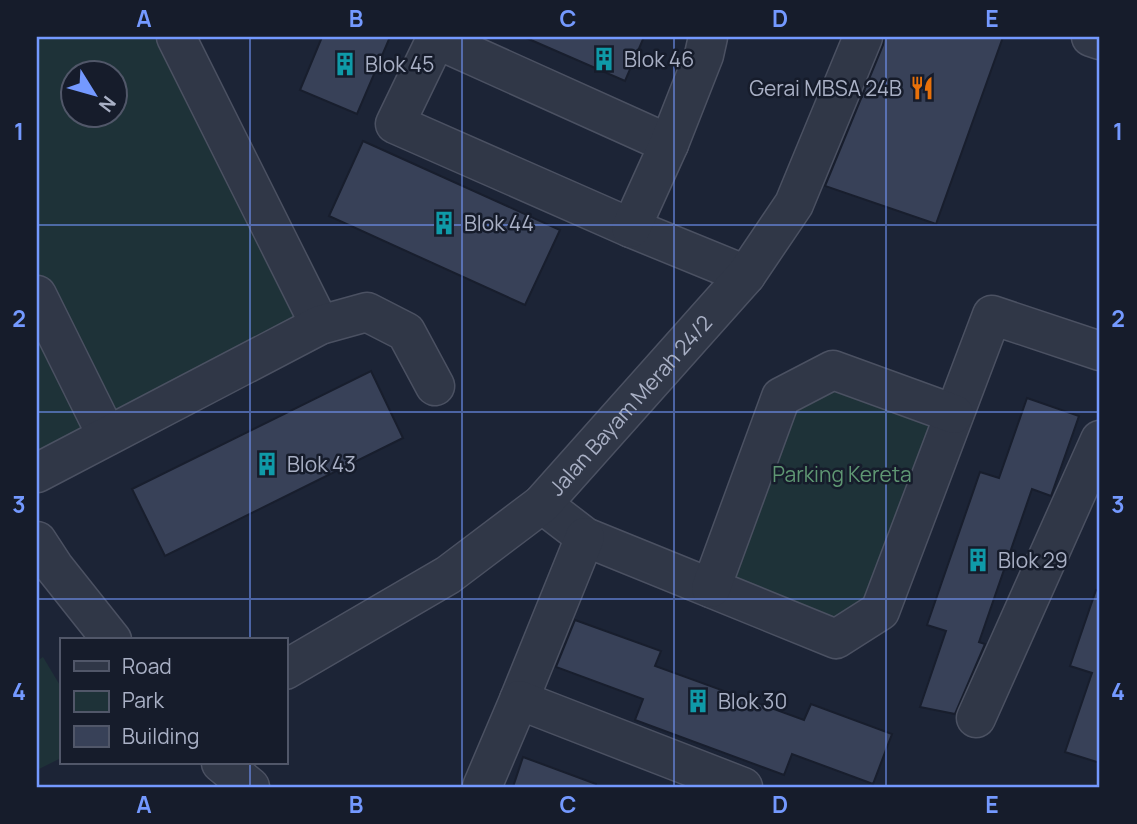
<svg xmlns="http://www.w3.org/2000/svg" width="1137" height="824" viewBox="0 0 1137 824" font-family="Manrope,sans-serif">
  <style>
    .green { fill: #1e3238; fill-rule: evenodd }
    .building { fill: #384158; stroke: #181e2d; stroke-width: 2 }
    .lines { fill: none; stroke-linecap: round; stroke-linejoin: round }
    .minor-casing { stroke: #4b5162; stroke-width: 41 }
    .minor { stroke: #303747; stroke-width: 38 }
    .grid { fill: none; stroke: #7499ff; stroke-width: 2; stroke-opacity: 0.55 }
    .labels { text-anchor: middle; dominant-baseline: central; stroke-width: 5; stroke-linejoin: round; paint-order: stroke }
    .poi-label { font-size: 21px; fill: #a9b0c5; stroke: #161c2b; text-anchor: start }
    .street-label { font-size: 21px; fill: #a9b0c5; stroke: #161c2b }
    .park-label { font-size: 21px; fill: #5f9773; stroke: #161c2b }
    .neatline { fill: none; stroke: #7499ff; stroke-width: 2.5 }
    .grid-label { font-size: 23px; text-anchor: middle; font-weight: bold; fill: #7499ff }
  </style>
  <rect width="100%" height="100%" fill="#1c2436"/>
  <g class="green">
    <path d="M37,37H166L304,318L37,454ZM74,74H116V116H74Z"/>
    <path d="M833,370L954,414L880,611L836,639L711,588L781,397Z"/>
    <path d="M43,657L61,687V758L37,770V661Z"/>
  </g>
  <g class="building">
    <path d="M322,37H390L357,114L300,90Z"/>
    <path d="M524,37H644L625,81Z"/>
    <path d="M884,37H1003L936,224L825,186L883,45Z"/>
    <path d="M363,141L560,230L525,305L329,216Z"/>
    <path d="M371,371L403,438L165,556L132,489Z"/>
    <path d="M1027,398L1079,416L1051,496L1032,489L979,642L985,644L955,714L920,707L946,631L927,625L980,472L999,478Z"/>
    <path d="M1096,590L1100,591V763L1065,752L1092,673L1070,666Z"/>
    <path d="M575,620L661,651L655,666L804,720L811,704L892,734L873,784L792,754L784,775L635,720L643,699L556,667Z"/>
    <path d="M523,757L596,784V787H513Z"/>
  </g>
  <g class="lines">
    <g class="minor-casing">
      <g id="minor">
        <path d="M176,37L320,325"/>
        <path d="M1091,37L1100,40"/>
        <path d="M669,144L436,39L395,124L631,228L746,275"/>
        <path d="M631,228L669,144L704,55L708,37"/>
        <path d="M37,295L107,436"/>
        <path d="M37,473L320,325L367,312L406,332L435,386"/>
        <path d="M542,504L585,537L836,639L880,611L992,315L1100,351"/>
        <path d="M37,541L54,567L112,640"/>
        <path d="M711,588L781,397L833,370L954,414"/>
        <path id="s1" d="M285,670L448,575L542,504L746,275L794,204L863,37"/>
        <path d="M519,700L585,537"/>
        <path d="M976,718L1100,440"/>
        <path d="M221,763L250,787"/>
        <path d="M482,787L519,700L743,787"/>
      </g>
    </g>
    <use href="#minor" class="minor"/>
  </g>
  <path class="grid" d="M250,37V640M462,37V787M674,37V787M886,37V787M37,225H1100M37,412H1100M37,599H1100M250,763V787"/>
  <defs>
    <g id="building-bare" transform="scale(1.89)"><path d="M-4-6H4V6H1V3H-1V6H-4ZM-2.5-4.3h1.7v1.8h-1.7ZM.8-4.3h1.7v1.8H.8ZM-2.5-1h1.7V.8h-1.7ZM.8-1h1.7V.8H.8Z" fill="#0f9aa8" stroke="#161c2b" stroke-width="2.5" paint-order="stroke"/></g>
    <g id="restaurant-bare" transform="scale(1.89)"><path d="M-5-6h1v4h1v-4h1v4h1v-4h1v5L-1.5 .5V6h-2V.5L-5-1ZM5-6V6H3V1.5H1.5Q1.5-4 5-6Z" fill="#e8710a" stroke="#161c2b" stroke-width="2.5" paint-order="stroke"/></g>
  </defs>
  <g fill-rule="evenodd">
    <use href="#building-bare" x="604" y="59"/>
    <use href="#building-bare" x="345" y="64"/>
    <use href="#restaurant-bare" x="922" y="88"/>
    <use href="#building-bare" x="444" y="223"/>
    <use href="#building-bare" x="267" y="464"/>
    <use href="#building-bare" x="978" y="560"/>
    <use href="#building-bare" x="698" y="701"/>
  </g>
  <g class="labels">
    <g class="poi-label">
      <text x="624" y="59">Blok 46</text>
      <text x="365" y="64">Blok 45</text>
      <text x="902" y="88" text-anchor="end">Gerai MBSA 24B</text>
      <text x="464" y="223">Blok 44</text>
      <text x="287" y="464">Blok 43</text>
      <text x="998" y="560">Blok 29</text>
      <text x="718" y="701">Blok 30</text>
    </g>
    <g class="street-label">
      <text stroke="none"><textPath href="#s1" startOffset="439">Jalan Bayam Merah 24/2</textPath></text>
    </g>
    <g class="park-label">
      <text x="842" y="474">Parking Kereta</text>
    </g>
  </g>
  <rect width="1137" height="824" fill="none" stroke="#161c2b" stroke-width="77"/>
  <rect x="60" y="638" width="228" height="126" fill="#161c2b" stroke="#515769" stroke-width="2"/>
  <rect x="74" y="661" width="35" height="10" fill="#303747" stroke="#515769" stroke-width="2"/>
  <text x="122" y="674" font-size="21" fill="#a9b0c5">Road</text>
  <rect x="74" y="691" width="35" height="21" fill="#1e3238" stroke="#515769" stroke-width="2"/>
  <text x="122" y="708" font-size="21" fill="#a9b0c5">Park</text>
  <rect x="74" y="726" width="35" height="21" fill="#384158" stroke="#515769" stroke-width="2"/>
  <text x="122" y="744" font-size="21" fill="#a9b0c5">Building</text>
  <g transform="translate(94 94) rotate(127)"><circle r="33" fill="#161c2b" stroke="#515769" stroke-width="2"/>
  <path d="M0-5L12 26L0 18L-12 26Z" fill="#7499ff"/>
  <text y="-10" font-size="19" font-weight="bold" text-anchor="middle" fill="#a9b0c5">N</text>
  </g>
  <rect x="38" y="38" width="1060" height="748" class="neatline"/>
  <g class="grid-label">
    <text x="144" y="27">A</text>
    <text x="356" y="27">B</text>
    <text x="568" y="27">C</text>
    <text x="780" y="27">D</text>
    <text x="992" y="27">E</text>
    <text x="19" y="140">1</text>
    <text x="1118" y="140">1</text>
    <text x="19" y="327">2</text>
    <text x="1118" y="327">2</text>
    <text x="19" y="513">3</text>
    <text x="1118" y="513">3</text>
    <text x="19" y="700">4</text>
    <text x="1118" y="700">4</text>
    <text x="144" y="813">A</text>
    <text x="356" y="813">B</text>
    <text x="568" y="813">C</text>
    <text x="780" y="813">D</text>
    <text x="992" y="813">E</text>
  </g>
</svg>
